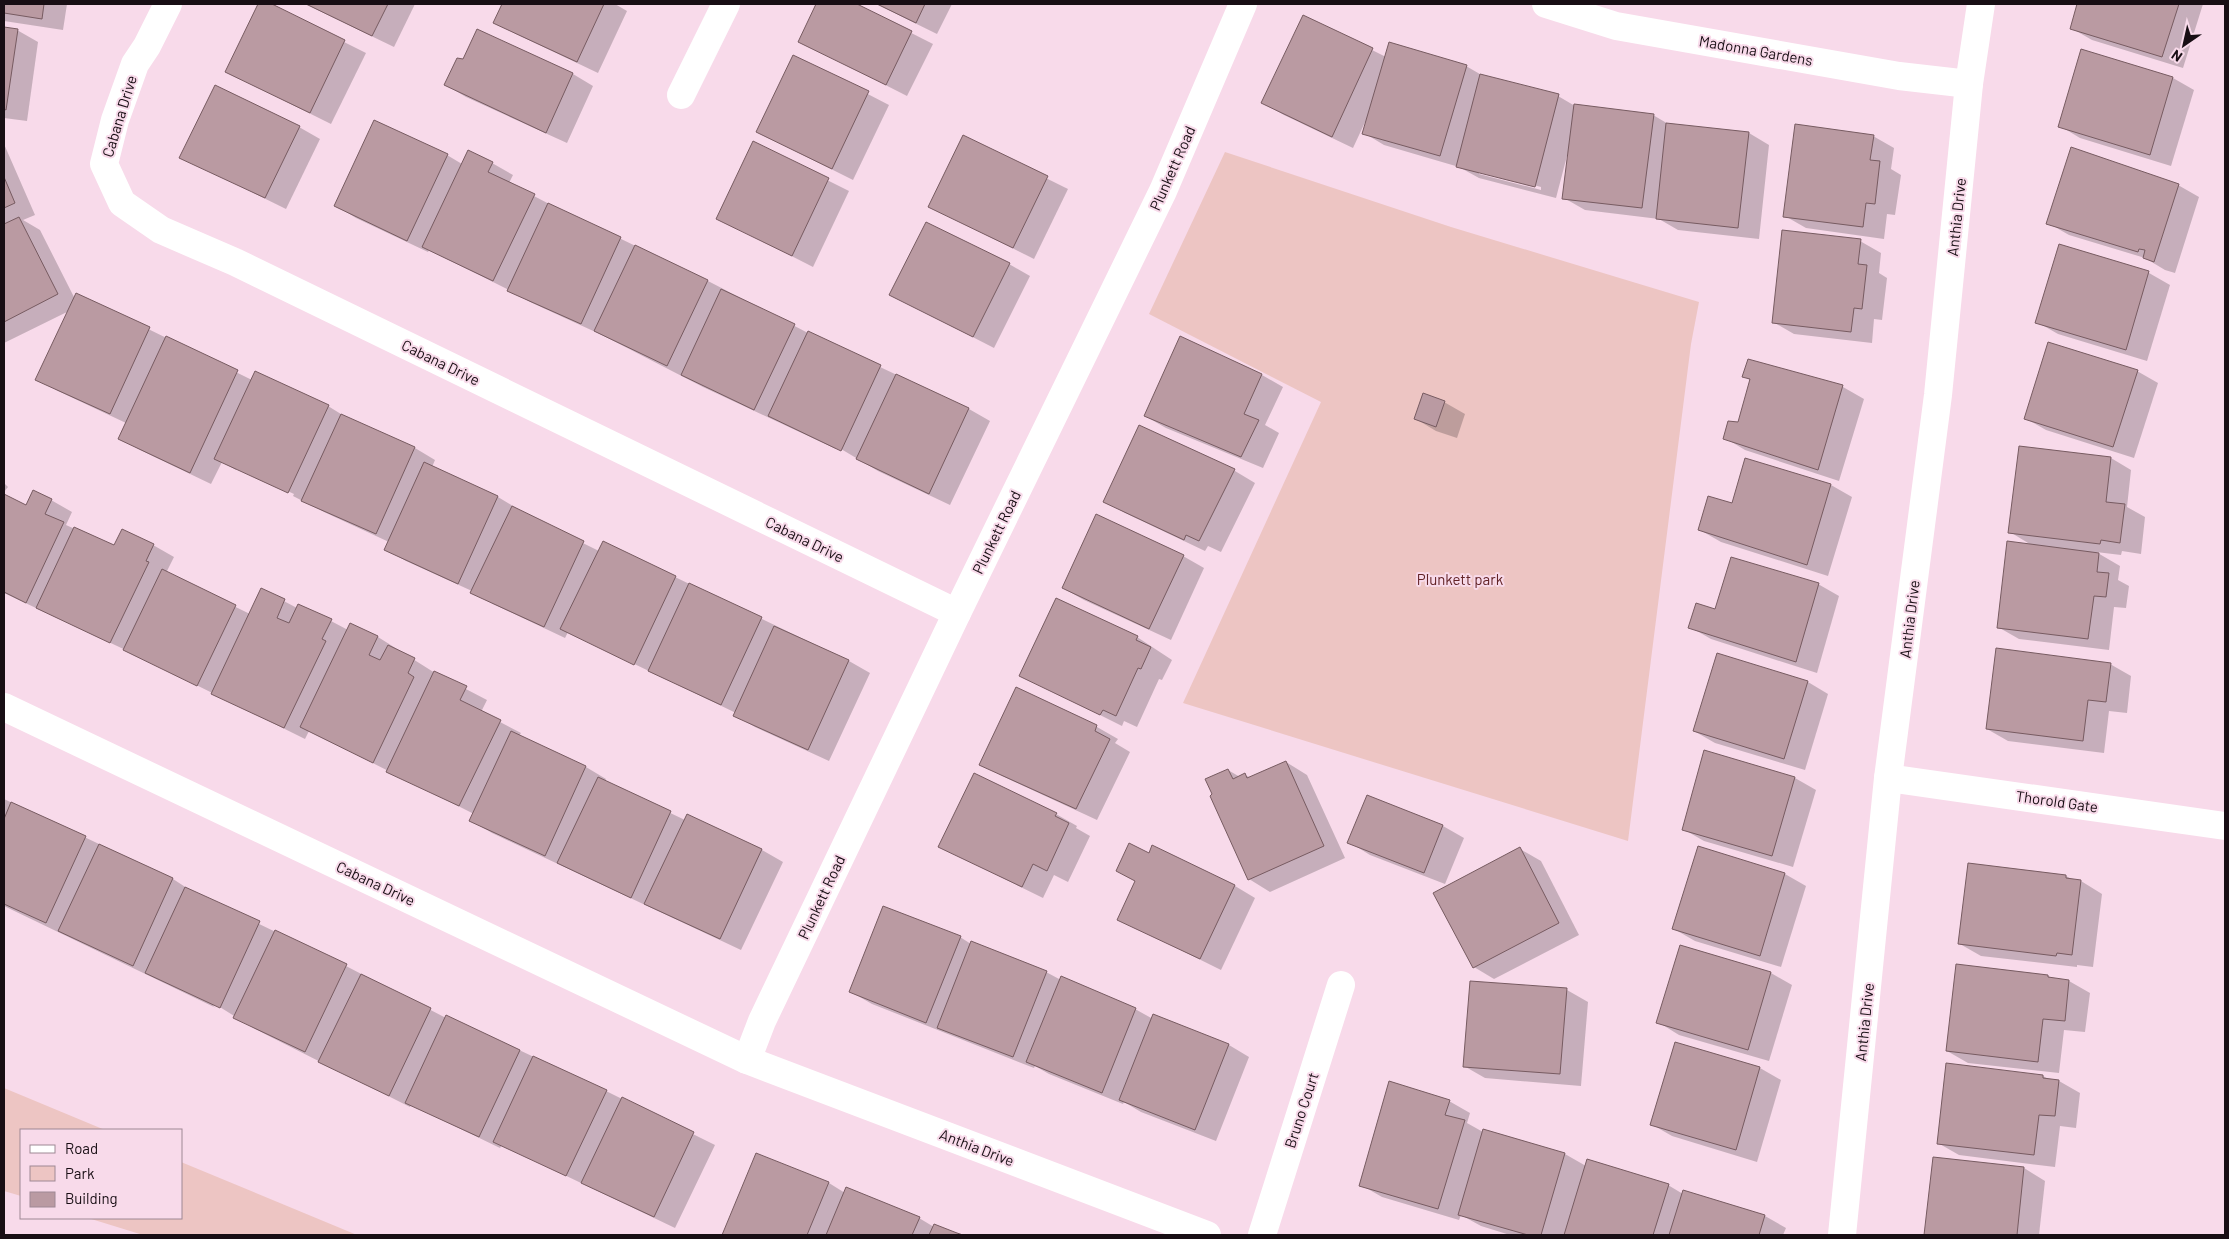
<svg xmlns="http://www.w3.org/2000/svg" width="2229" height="1239" viewBox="0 0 2229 1239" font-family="Barlow,sans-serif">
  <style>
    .green { fill: #edc5c3 }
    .shadow { fill: #0003; fill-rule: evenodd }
    .building { fill: #ba9aa2; stroke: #775b61 }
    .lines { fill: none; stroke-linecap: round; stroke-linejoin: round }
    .minor { stroke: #fff; stroke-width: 28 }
    .labels { text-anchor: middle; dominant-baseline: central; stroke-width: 4; stroke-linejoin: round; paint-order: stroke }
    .street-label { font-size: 15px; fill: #180e14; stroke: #f8daea }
    .park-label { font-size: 15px; fill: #622326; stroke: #f8daea }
  </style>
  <rect width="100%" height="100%" fill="#f8daea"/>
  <g class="green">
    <path d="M1225,152L1451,227L1699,302L1691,344L1628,841L1183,703L1321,402L1149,314Z"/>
    <path d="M4,1088L105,1130H21V1196L4,1191Z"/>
    <path d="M181,1162L357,1235H143L88,1218H181Z"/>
  </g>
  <g class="shadow">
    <path d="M4,4H67L63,30L4,21Z"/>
    <path d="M260,4H268L366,53L331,124L226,72Z"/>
    <path d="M305,4H415L394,47Z"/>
    <path d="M504,4H615L627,11L598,73L516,34L495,22Z"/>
    <path d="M818,4H854L933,44L907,96L799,41Z"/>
    <path d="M876,4H952L937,34Z"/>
    <path d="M2079,4H2203L2183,68L2092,40L2071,28Z"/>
    <path d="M1304,16L1386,57L1466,66L1485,77L1558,96L1575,106L1653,115L1670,125L1749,133L1769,145L1759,239L1678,230L1659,219L1585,210L1564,198L1569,153L1568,152L1556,198L1479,178L1459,167L1384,145L1364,133L1366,120L1353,148L1284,115L1263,103ZM1479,171L1541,187V190L1479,174Z"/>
    <path d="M4,28L17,30L38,42L27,121L4,118Z"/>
    <path d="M478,31L573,74L593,86L567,143L466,97L446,85L464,60Z"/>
    <path d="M2082,51L2173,78L2194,90L2171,166L2080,138L2060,126Z"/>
    <path d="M794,56L889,105L853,180L757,132Z"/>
    <path d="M299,127L320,139L286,209L181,157Z"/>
    <path d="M1873,136L1894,148L1891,169L1901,175L1895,215L1887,214L1884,239L1806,228L1785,216Z"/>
    <path d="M963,137L1068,189L1034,259L929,206Z"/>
    <path d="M753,143L849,191L813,267L717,218Z"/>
    <path d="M4,144L35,215L23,220L40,230L75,299L77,294L252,380L328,406L349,419L415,448L435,460L432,467L498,497L518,509V511L599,551L675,577L849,661L870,673L829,761L755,727L735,715L736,713L568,632L565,638L493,604L472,591L406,561L385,549L389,542L324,512L293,496L294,494L236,467V470L222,462L211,484L140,450L119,438L126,423L58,391L37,379L69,311L4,343Z"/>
    <path d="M447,155L462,164L492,163L513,175L509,183L555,207L708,281L808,333L969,409L990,421L950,505L878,471L836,446V449L703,387L602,335L530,302L509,290L429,250L428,252L356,218L335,205Z"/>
    <path d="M2178,185L2199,197L2175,273L2165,270L2145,258L2069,235L2048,223Z"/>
    <path d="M1860,241L1881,253L1879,273L1887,278L1882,320L1874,319L1872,343L1794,334L1773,322Z"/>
    <path d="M2060,245L2149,273L2170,285L2147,361L2058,334L2037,322Z"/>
    <path d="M1009,264L1030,276L994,348L891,295Z"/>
    <path d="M1181,338L1262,375L1283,387L1265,425L1279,433L1263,468L1166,428L1145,416Z"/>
    <path d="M1749,360L1843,387L1864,399L1839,481L1745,450L1725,438L1739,423L1751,381L1744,376Z"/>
    <path d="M2137,371L2158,383L2134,458L2046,430L2025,418Z"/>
    <path d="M1444,402L1465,414L1457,438L1436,431L1416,419Z"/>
    <path d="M1139,426L1235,471L1255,483L1221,552L1208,546L1205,551L1125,513L1105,501Z"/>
    <path d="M2111,458L2131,470L2127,507L2145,517L2141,554L2122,551L2121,555L2096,552L2120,566L2118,580L2129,586L2126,608L2114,607L2109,650L2019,639L1998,627L2033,546L2010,532Z"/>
    <path d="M1746,460L1831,485L1852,497L1828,576L1721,542L1700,530L1733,504Z"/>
    <path d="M4,483L8,487L4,492Z"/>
    <path d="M4,495L27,506L51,500L72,512L66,525L115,547L153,545L174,557L166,573L250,614L261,589L297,608L331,621L348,630L351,624L378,637L435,673L487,700L481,712L521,733L519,736L586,767L606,779L605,782L685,820L687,815L762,850L783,862L741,950L492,833L471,821L474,814L309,731L305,739L132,653L4,593Z"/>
    <path d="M1183,556L1204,568L1171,640L1084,600L1063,588Z"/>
    <path d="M1818,584L1839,596L1817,673L1711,639L1690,627L1716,611Z"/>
    <path d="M1137,637L1172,660L1162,680L1159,679L1137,727L1124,721L1122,726L1020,675Z"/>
    <path d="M2110,664L2131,676L2127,713L2109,711L2104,753L2008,741L1987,729Z"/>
    <path d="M1808,682L1828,694L1805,770L1715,743L1694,731Z"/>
    <path d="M1017,689L1097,727L1118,739L1115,743L1130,752L1097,820L1002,776L981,764Z"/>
    <path d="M1286,762L1307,775L1345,858L1270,892L1249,879L1211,797L1228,770L1240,777L1245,775L1251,778Z"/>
    <path d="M974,774L1056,814L1077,826L1076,828L1090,836L1068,882L1054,875L1043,898L940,847Z"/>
    <path d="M1795,778L1816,790L1793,867L1704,841L1683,829Z"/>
    <path d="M1368,796L1443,826L1464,838L1445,884L1370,855L1349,842Z"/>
    <path d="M4,799L173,879L193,892L346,966L446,1018L447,1016L606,1091L715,1145L675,1228L502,1145L500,1148L411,1105L410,1107L255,1029L215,1004L213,1006L216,1008L4,906Z"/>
    <path d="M1699,848L1785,874L1806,886L1781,967L1695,941L1674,929Z"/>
    <path d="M1520,849L1541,861L1579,935L1494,979L1474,967Z"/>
    <path d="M1150,855L1235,886L1255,898L1221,970L1118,919Z"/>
    <path d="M1969,864L2066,876L2073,880L2081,881L2102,894L2093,967L2077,965V967L1981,956L1960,944Z"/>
    <path d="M960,937L971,944L1046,972L1061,980L1135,1009L1153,1019L1229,1045L1249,1057L1216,1141L1141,1112L1124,1102L1123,1104L1049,1074L1035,1066L1034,1068L872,1004L851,992Z"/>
    <path d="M1681,946L1771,973L1792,985L1769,1061L1679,1035L1658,1022Z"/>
    <path d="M2048,976L2054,979L2069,981L2090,993L2085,1032L2064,1030L2059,1073L1968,1063L1947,1051Z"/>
    <path d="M1567,990L1588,1002L1581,1086L1485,1078L1464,1066Z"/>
    <path d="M1675,1043L1760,1068L1781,1080L1757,1162L1672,1136L1651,1124Z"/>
    <path d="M2043,1076L2050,1080L2059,1081L2080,1093L2076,1128L2060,1126L2055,1167L1959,1155L1938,1143Z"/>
    <path d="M1449,1101L1470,1113L1467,1123L1483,1132L1484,1130L1565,1154L1586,1166L1668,1185L1683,1194L1765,1216L1786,1228L1783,1235H1510L1481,1226L1461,1215L1459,1220L1382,1197L1361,1185Z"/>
    <path d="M757,1154L829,1183L845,1193L919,1218L934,1227L960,1235H723Z"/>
    <path d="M1934,1158L2024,1168L2045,1181L2039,1235H1925Z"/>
  </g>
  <g class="building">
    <path d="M4,4H44L42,19L4,13Z"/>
    <path d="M258,4H272L345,40L310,113L225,72Z"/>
    <path d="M306,4H388L372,36Z"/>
    <path d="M502,4H604L577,62L493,23Z"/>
    <path d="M816,4H857L912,31L886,85L798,42Z"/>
    <path d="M877,4H925L916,23Z"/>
    <path d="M2077,4H2179L2162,57L2070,29Z"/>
    <path d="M1303,15L1373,48L1332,137L1261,103Z"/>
    <path d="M4,27L18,29L6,110L4,109Z"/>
    <path d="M477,29L573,73L546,133L444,85L457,58L463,59Z"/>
    <path d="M1389,42L1467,65L1440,156L1362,134Z"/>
    <path d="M2081,49L2173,77L2150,155L2058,127Z"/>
    <path d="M793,55L869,91L832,169L756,132Z"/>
    <path d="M1480,74L1559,94L1535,187L1456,167Z"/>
    <path d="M215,85L300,126L265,198L179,158Z"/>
    <path d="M1574,104L1654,114L1642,208L1562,199Z"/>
    <path d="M374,120L448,154L407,241L334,206Z"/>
    <path d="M1666,123L1749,132L1738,228L1656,219Z"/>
    <path d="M1795,124L1874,135L1870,160L1880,161L1875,204L1866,203L1863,227L1783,217Z"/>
    <path d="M963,135L1048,176L1013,248L928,207Z"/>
    <path d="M753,141L829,178L792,256L716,219Z"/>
    <path d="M2071,147L2179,184L2154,262L2143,258L2145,250L2139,249L2138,252L2046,224Z"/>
    <path d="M468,150L493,162L488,172L535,194L493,281L422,247Z"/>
    <path d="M4,177L15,203L4,208Z"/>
    <path d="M548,203L621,237L581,324L507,291Z"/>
    <path d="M19,217L58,294L4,322V224Z"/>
    <path d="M926,222L1010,263L973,337L889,295Z"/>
    <path d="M1782,230L1861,239L1858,264L1867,265L1862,309L1854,308L1851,332L1772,323Z"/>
    <path d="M2059,244L2149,271L2126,350L2035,323Z"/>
    <path d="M635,245L708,280L667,366L594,331Z"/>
    <path d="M721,289L795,324L754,410L681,375Z"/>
    <path d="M76,293L150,327L110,414L35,380Z"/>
    <path d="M808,331L881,365L841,451L768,416Z"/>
    <path d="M166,336L238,370L190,473L118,439Z"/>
    <path d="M1180,336L1262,374L1244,414L1259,420L1241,457L1144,416Z"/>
    <path d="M2048,342L2138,370L2113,447L2024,419Z"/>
    <path d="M1748,359L1843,385L1818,470L1723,439L1728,421L1738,422L1750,379L1742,377Z"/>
    <path d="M255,371L329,405L288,493L214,459Z"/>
    <path d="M896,374L969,408L929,494L856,459Z"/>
    <path d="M1423,393L1445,401L1436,427L1414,419Z"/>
    <path d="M341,414L415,447L376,534L301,501Z"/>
    <path d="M1139,425L1235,469L1199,541L1186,535L1184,540L1103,502Z"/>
    <path d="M2019,446L2111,457L2106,502L2125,504L2120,543L2101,540L2100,544L2008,533Z"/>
    <path d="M1745,458L1831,484L1807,565L1698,530L1708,496L1732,503Z"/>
    <path d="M424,462L498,496L458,584L384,550Z"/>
    <path d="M33,490L52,499L45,514L64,522L26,603L4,592V494L26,505Z"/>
    <path d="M512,506L584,541L544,627L470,593Z"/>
    <path d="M1096,514L1184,555L1149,629L1062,588Z"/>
    <path d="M74,527L114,545L122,529L154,544L146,561L149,562L110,643L36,608Z"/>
    <path d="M603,541L676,576L634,665L560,629Z"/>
    <path d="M2007,541L2099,553L2097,572L2109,573L2106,597L2094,596L2088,639L1997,628Z"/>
    <path d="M1731,557L1819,583L1796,662L1688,628L1696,603L1715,609Z"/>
    <path d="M162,569L236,605L197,686L123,650Z"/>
    <path d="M689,583L762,617L721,705L648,671Z"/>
    <path d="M261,588L285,599L277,618L289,623L298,604L332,619L322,639L326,641L284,728L211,694Z"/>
    <path d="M1056,598L1138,636L1136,640L1151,647L1141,669L1138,668L1116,716L1103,710L1100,715L1019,676Z"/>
    <path d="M350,623L378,636L369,655L380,660L388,645L415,658L408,673L414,677L373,763L300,727Z"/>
    <path d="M774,626L849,660L808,750L733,716Z"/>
    <path d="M1996,648L2111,663L2106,702L2088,700L2083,741L1986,729Z"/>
    <path d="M1717,653L1808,681L1784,759L1693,731Z"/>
    <path d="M434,671L467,686L460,700L501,720L459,806L386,772Z"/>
    <path d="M1016,687L1097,725L1095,731L1110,739L1076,809L979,765Z"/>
    <path d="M511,731L586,766L545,856L469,821Z"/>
    <path d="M1704,750L1795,777L1772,856L1682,830Z"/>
    <path d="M1286,761L1324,846L1248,880L1210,796L1212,794L1205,779L1228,769L1233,779L1245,773L1247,778Z"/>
    <path d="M974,773L1057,813L1055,816L1069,823L1047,871L1033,864L1022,887L938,847Z"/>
    <path d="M598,777L671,811L631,898L557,863Z"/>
    <path d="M1367,795L1443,825L1424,873L1347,843Z"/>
    <path d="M11,802L86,836L46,923L4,904V819Z"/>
    <path d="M687,814L762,849L720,939L644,904Z"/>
    <path d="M1129,843L1149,853L1152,845L1235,885L1200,959L1117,920L1135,881L1116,871Z"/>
    <path d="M99,844L173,878L133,966L58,931Z"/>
    <path d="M1698,846L1785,873L1760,956L1672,929Z"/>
    <path d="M1520,847L1559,923L1473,968L1433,893Z"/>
    <path d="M1968,863L2066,875V878L2081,880L2072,955L2057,953L2056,956L1958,944Z"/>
    <path d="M185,887L260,921L220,1008L145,973Z"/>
    <path d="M883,906L961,936L926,1023L849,992Z"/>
    <path d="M275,930L347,964L305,1052L233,1018Z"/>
    <path d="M971,941L1047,971L1013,1057L937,1028Z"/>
    <path d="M1680,945L1771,972L1748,1050L1656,1023Z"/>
    <path d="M1956,964L2048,975V977L2069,980L2065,1021L2043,1019L2038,1062L1946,1051Z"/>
    <path d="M361,974L431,1008L389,1096L318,1062Z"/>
    <path d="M1061,976L1136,1008L1102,1093L1026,1062Z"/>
    <path d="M1470,981L1567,988L1560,1074L1463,1067Z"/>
    <path d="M1153,1014L1229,1044L1195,1130L1119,1100Z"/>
    <path d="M446,1015L520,1050L479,1137L405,1103Z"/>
    <path d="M1675,1042L1760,1067L1736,1150L1650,1125Z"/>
    <path d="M533,1056L607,1090L566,1176L493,1142Z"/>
    <path d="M1946,1063L2043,1075V1078L2059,1080L2055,1116L2039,1115L2034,1155L1937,1144Z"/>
    <path d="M1389,1081L1450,1100L1445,1115L1465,1120L1438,1209L1359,1186Z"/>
    <path d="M622,1097L694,1132L654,1217L581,1183Z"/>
    <path d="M1483,1129L1565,1153L1541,1235H1528L1458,1215Z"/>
    <path d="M756,1153L829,1182L807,1235H722Z"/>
    <path d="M1933,1157L2024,1167L2017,1235H1924Z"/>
    <path d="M1587,1159L1669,1184L1653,1235H1564Z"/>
    <path d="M846,1187L920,1217L912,1235H826Z"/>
    <path d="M1683,1190L1765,1215L1759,1235H1669Z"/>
    <path d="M934,1224L957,1233L963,1235H929Z"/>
  </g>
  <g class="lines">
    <g class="minor">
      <path d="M168,4L147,46L135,64L115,120L104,164L122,203L161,230L235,262L957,613"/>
      <path d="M1546,4L1616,26L1899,76L1969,84"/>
      <path d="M681,95L726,4"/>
      <path d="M4,707L747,1060L1207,1235"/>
      <path d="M1888,778L2225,826"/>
      <path d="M747,1060L762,1021L957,613L1163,191L1243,4"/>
      <path d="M1262,1235L1341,985"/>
      <path d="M1842,1235L1888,778L1938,395L1969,84L1981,4"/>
    </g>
  </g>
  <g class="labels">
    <g class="street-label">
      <text transform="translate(1756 50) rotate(10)">Madonna Gardens</text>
      <text transform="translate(119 116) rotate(-73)">Cabana Drive</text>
      <text transform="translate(1172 168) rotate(-66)">Plunkett Road</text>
      <text transform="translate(1956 217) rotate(-84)">Anthia Drive</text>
      <text transform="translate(441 362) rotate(26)">Cabana Drive</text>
      <text transform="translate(996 532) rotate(-64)">Plunkett Road</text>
      <text transform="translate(805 539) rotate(26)">Cabana Drive</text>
      <text transform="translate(1909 619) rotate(-83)">Anthia Drive</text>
      <text transform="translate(2057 801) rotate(8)">Thorold Gate</text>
      <text transform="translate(376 883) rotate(25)">Cabana Drive</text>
      <text transform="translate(821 897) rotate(-65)">Plunkett Road</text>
      <text transform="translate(1864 1022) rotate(-84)">Anthia Drive</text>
      <text transform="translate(1301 1110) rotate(-72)">Bruno Court</text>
      <text transform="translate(977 1147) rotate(21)">Anthia Drive</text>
    </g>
    <g class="park-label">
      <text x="1460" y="579">Plunkett park</text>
    </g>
  </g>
  <rect width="2229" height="1239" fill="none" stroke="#180e14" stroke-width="10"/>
  <rect x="20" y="1129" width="162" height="90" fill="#f8daea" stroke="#9e8894"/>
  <rect x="30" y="1145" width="25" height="8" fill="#ffffff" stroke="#9e8894"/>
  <text x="65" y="1154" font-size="15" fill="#180e14">Road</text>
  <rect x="30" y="1166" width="25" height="15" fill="#edc5c3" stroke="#9e8894"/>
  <text x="65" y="1179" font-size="15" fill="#180e14">Park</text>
  <rect x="30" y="1192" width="25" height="15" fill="#ba9aa2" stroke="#9e8894"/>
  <text x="65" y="1204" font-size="15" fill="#180e14">Building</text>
  <g transform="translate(2184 45) rotate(214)" stroke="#f8daea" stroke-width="4" paint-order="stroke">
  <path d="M0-4L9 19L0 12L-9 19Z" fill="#180e14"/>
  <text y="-8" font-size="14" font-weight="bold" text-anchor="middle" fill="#180e14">N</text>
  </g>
</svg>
